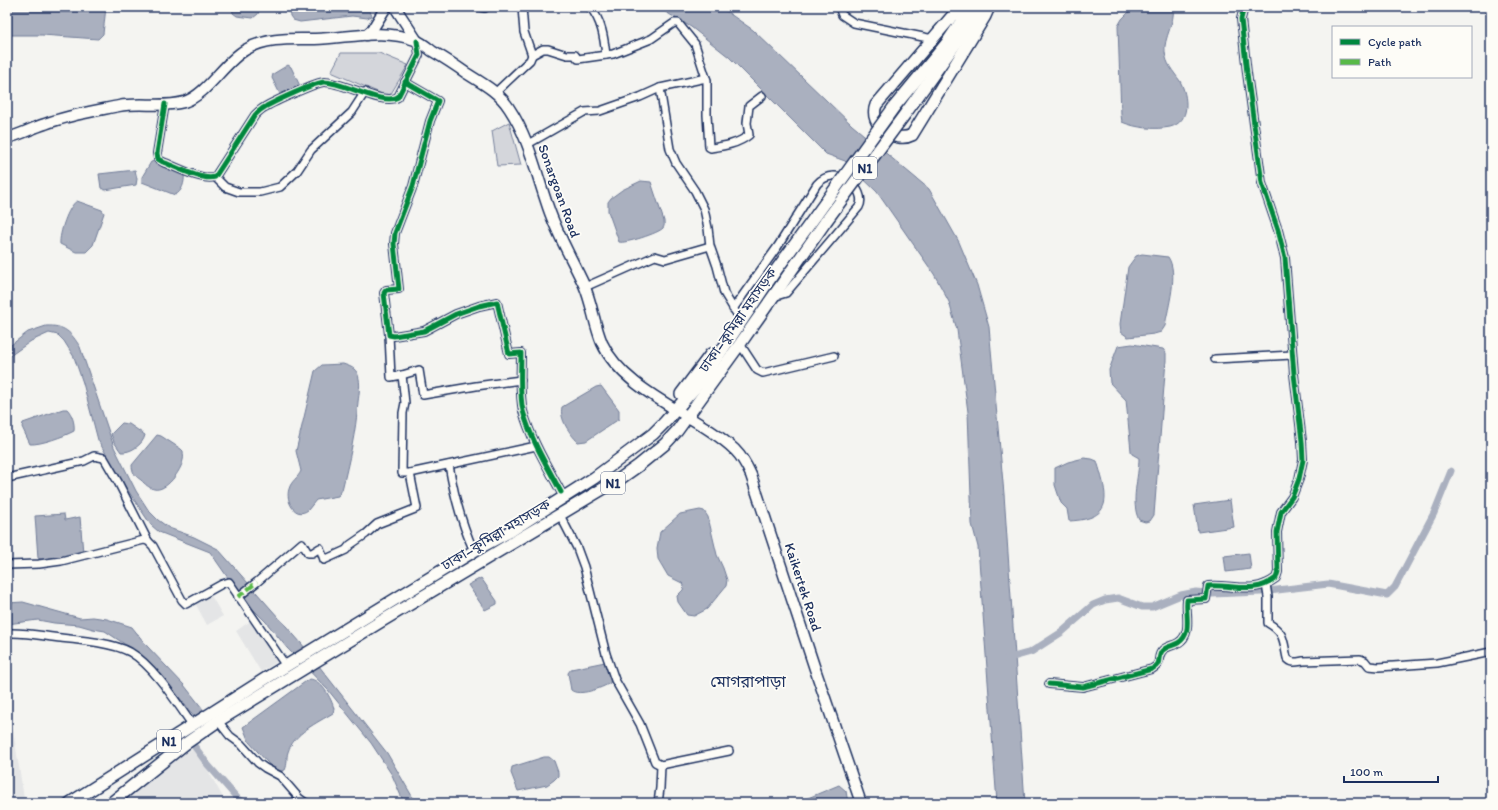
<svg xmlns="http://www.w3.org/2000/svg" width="1498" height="810" viewBox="0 0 1498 810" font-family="Itim,'Noto Sans Bengali',sans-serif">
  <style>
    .built { fill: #e4e5e6 }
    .green { fill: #d4d6db; stroke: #78829c }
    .water { fill: #aab0bf; stroke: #717c98 }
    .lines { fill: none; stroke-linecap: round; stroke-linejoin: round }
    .canal { stroke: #aab0bf; stroke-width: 7 }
    .minor-casing { stroke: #1b2f5e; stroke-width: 10 }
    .secondary-casing { stroke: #1b2f5e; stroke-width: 13 }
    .trunk-casing { stroke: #1b2f5e; stroke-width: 14 }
    .minor { stroke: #fdfcf7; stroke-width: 7 }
    .secondary { stroke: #fdfcf7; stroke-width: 10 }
    .trunk { stroke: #fdfcf7; stroke-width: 11 }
    .trunk-bridge-casing { stroke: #1b2f5e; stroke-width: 14; stroke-linecap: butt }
    .trunk-bridge { stroke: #fdfcf7; stroke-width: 11 }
    .quiet { stroke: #58b947; stroke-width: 4; stroke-dasharray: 8 4; stroke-linecap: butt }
    .cycleway-casing { stroke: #fdfcf7; stroke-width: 8 }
    .cycleway { stroke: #00873e; stroke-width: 5 }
    .labels { text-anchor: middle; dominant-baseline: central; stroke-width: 3.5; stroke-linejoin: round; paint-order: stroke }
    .shield { fill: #fdfcf7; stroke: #5f6c8c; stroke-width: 1 }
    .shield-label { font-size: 13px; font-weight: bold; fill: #1b2f5e }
    .street-label { font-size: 14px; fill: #1b2f5e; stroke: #fdfcf7 }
    .quarter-label { font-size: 16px; fill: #1b2f5e; stroke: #fdfcf7 }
  </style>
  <rect width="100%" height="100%" fill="#f4f4f1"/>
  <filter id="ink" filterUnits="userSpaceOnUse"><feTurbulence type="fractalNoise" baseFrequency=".025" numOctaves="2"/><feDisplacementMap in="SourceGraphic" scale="8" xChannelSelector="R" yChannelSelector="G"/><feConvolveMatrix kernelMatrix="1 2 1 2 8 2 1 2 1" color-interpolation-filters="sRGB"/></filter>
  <g filter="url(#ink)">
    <g class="built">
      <path d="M210,594L223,616L207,625L195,603Z"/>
      <path d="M255,618L280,660L261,672L236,631Z"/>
      <path d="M7,729L13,730L24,798L28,803H7Z"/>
      <path d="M195,747L226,803H111Z"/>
    </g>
    <g class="green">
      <path d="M341,53H379L408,65L389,97L331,72Z"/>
      <path d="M509,122L521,165L497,166L492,131Z"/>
    </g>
    <g class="water">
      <path d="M7,7H106L103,34L98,39L42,35H7Z"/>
      <path d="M232,7H260L258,14L253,18L237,16L233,13Z"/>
      <path d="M289,7H368L372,16L367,18L352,16L300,22L293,20L290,16Z"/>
      <path d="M657,7H720L753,30L852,125L929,189L959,242L977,285L989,327L1004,494L1025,803H997L978,547L972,524L968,412L957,330L949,302L934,274L877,192L845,161L826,154L729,57L691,27Z"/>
      <path d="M1134,7H1173C1176,21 1163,39 1165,52C1166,64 1173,71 1180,81C1188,96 1191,122 1170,127C1155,130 1136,128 1122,122L1121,115L1118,26L1122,19Z"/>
      <path d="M288,65L291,67L300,86L281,96L272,78L273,74Z"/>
      <path d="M155,161L184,175C185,182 182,192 175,195L142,182V177L151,162Z"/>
      <path d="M135,170L137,179L136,185L105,190L101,188L99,174Z"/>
      <path d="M641,181L651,182L664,221C664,224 665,225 663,228C659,233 625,244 619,242L608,211V202L611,198L622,190Z"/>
      <path d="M77,201L102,210L104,213L93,245L86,252H76L60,244C59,234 68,206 77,201Z"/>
      <path d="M1142,254L1168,257C1179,273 1168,307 1165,326L1161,332L1154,334L1128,337L1121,332L1120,324L1128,267L1136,256Z"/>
      <path d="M46,326C64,325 71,332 80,347L114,447L136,491L149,511L158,520L169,528L194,537L218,549L301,643L326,675L387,753L416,803H404L392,775L371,743L328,690L287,648L266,622L242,598L210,552L159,532L151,525L123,483L98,440L83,383L74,357L64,341L58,335L49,333L31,341L7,358V348L28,332Z"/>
      <path d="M1132,344L1163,349L1166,353V360L1154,515L1150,521L1145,522L1139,520C1130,502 1139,478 1139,458L1132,454L1131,451L1126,400L1110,383L1109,370L1118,346Z"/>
      <path d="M343,364C349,366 356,368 358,375C361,383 359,394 358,402C356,432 349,461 342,490L338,496L316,500C313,503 311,507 308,510C295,520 285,500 289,489C291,481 298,478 301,471L296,451L315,371L322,365Z"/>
      <path d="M601,386L619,410V419L586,441L578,442C570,434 559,419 562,407L596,387Z"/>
      <path d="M63,409H67C72,414 75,423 74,431C65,436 40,445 30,444L22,427L23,423Z"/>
      <path d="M122,423L129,424L145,435C143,445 130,453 121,452L114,442L111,434Z"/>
      <path d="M157,435L161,436L181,449L183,451C183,454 184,457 183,460C181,471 166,492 154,489C149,488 145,484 141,480C135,476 132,472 132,465Z"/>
      <path d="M1084,458L1092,459L1097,461C1107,495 1116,519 1069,521L1067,509L1061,503L1055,485V468L1068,462Z"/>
      <path d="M1230,500L1234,527L1198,532L1194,505Z"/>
      <path d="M700,510L704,511L708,517L717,555L723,568L727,580L726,586L707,609L694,616L687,615L678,602L677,596L683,590L684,585L682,583L668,576L658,559L657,548L660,532L680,514Z"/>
      <path d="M64,514L65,520L80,517L83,553L44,560L38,558L35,516Z"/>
      <path d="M1249,553L1251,569L1226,572L1224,556Z"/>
      <path d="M481,578L497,601V604L485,610L468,585Z"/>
      <path d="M23,602L80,618L93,617L107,619L132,627L147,646L184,685L206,713L195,718L162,675L148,661L132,649L105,631L93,629L79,625L54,623L38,620L7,624V603Z"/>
      <path d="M605,662L606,663L611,677L610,683C602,688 579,697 571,690L568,673L571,669Z"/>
      <path d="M309,679C321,679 332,699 334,709L333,713C317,723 294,733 288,752C286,758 288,764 285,770L276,772L249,742L243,727Z"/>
      <path d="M544,757H549L554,761L558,772V776L554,780L547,785L518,791L511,773L512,767Z"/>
      <path d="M839,785L846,791L848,803H796Z"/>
    </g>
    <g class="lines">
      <g class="canal">
        <path d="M1269,591L1328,584L1387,595L1395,587L1434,513L1451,471"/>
        <path d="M1212,594L1261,592"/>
        <path d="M1006,659L1031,652L1062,632L1093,605L1105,600L1118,598L1142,607H1152L1181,595L1196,592L1205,593"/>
        <path d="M195,747L208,765L239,800L245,803"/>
      </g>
      <g class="minor-casing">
        <g id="minor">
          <path d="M479,7L485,8V7"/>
          <path d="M522,7L524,32L532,55L543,49H548L567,55H575L578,59L613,54L651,39L674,23H678L695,44L706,78"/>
          <path d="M590,7C602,21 604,38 606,55"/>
          <path d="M839,7L842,15L854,23L933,39"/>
          <path d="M405,82L438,101L430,121L413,186L395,233L394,244L399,289L386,290L384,293L389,335L394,336L424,331L456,314L479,306L497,302L509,354L521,353C521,372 519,393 523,411C531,440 547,466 561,492"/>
          <path d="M660,88L670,149L676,163L695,191L704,209L708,228L710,246L717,266L724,293L738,316"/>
          <path d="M495,93L530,60L532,55"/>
          <path d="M165,104L157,153L158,159L163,162C176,167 202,181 215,177L255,115C258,112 261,109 265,107C273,102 317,82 324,82C344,82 383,106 398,97L419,55L417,41"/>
          <path d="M528,144L584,112L600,111L640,97L660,88L706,78L707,80V115L709,147L711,148C724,146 738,144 749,135L747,123L749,106L762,96"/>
          <path d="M215,177L225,187L239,192H260L280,187L297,171L311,150L352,112L365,92"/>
          <path d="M585,287L655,256L665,259L710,246"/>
          <path d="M733,309L778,246L817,184C837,162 868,190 859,207L786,293L773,297"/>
          <path d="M389,335L391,377L402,375L405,403L403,413L402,473H410L536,446"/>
          <path d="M740,344L757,370L763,373L834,356"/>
          <path d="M1215,359L1292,355"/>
          <path d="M402,375L419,370L423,395L476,386L521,380"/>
          <path d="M449,465C454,495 461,523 474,551"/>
          <path d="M7,478L84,461L94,456L104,458L118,482L148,541"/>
          <path d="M560,515L577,548L584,567L606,654L615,680L640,724L655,762L661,765L729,751"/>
          <path d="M7,565L39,564L61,561L144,540L148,541L153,546L182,600L186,604L222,584L229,582L286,666"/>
          <path d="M1266,584L1268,597V623C1285,633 1283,640 1287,658C1292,664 1297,662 1303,661L1360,659L1365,661L1369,666L1379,667L1437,663L1491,652"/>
          <path d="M238,597L257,582L302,543L308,553H312L320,548L324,560L346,550L350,545L366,534L377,524L415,509L417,508L410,473"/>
          <path d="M7,633C26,632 43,636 61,638C81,640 113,643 130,652C154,666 177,703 193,726"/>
          <path d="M1049,684L1083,687L1152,669C1163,663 1156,658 1162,651C1166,646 1173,646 1178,643C1193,634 1185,614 1187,600L1206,599L1208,586C1233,584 1254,595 1276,578L1278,572L1277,532L1281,512L1292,497L1299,479L1303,460L1302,441L1294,374L1285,258L1278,230L1262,183L1247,73L1241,19L1244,7"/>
          <path d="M218,721L230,736L241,744L258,763L265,768L280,776L299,798L306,803"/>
          <path d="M658,803L660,788L661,765"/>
        </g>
      </g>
      <g class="secondary-casing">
        <g id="secondary">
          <path d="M395,7L417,41"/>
          <path d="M366,35L372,30L386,7"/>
          <path d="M7,138C20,135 32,128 45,124C68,115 94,111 119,106C140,102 163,108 184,102C207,95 224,62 245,50C266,37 292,39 315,39C348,38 383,28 415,40C421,42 427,47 432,51C444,58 455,65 466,73C482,83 499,92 509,108C529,138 536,173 548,207C557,234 572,259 584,285C592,303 594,324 602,343C625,393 697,414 735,450C742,457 747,466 751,475L815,669L861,803"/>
        </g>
      </g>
      <g class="trunk-casing">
        <g id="trunk">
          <path d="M960,7L876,105C868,125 895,144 912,135L985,16L989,7"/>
          <path d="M894,107L946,44L971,7"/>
          <path d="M905,114L982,7"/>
          <path d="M681,394L711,354"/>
          <path d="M70,803L268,677L474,551L509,532L594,478L653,434L665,422L702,380L774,273L817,214"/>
          <path d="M111,803L185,744L218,721L380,622L621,478L638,466L665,444L677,431L740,344L826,221"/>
        </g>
      </g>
      <use href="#minor" class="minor"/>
      <use href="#secondary" class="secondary"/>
      <use href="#trunk" class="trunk"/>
      <g class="trunk-bridge-casing">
        <g id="trunk-bridge">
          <path d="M817,214L894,107"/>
          <path d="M826,221L905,114"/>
        </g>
      </g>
      <use href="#trunk-bridge" class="trunk-bridge"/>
      <path class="quiet" d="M238,597L257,582"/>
      <g class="cycleway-casing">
        <g id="cycleway">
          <path d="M405,82L438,101L430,121L413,186L395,233L394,244L399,289L386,290L384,293L389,335L394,336L424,331L456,314L479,306L497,302L509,354L521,353C521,372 519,393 523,411C531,440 547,466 561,492"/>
          <path d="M165,104L157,153L158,159L163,162C176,167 202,181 215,177L255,115C258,112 261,109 265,107C273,102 317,82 324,82C344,82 383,106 398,97L419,55L417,41"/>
          <path d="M1049,684L1083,687L1152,669C1163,663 1156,658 1162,651C1166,646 1173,646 1178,643C1193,634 1185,614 1187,600L1206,599L1208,586C1233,584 1254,595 1276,578L1278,572L1277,532L1281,512L1292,497L1299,479L1303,460L1302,441L1294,374L1285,258L1278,230L1262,183L1247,73L1241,19L1244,7"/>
        </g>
      </g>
      <use href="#cycleway" class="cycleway"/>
    </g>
  </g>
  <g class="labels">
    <g class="shield">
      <rect x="853" y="157" width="24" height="22" rx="3"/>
      <rect x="601" y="472" width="24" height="22" rx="3"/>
      <rect x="157" y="730" width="24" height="22" rx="3"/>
    </g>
    <g class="shield-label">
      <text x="865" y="168">N1</text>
      <text x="613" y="483">N1</text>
      <text x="169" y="741">N1</text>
    </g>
    <g class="street-label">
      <text transform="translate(559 191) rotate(70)">Sonargoan Road</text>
      <text transform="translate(738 320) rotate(-55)">ঢাকা–কুমিল্লা মহাসড়ক</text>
      <text transform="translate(496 535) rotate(-31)">ঢাকা–কুমিল্লা মহাসড়ক</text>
      <text transform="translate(803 587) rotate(72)">Kaikertek Road</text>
    </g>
    <g class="quarter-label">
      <text x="748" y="681">মোগরাপাড়া</text>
    </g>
  </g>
  <rect width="1498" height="810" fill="none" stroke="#fdfcf7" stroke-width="24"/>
  <rect x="12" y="12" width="1474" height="786" fill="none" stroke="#1b2f5e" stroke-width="1.5" filter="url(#ink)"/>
  <rect x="1332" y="26" width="140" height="52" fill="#fdfcf7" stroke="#a3aaba"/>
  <rect x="1340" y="39" width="20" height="6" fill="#00873e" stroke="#a3aaba"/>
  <text x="1368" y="46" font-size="12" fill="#1b2f5e">Cycle path</text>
  <rect x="1340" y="59" width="20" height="6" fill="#58b947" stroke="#a3aaba"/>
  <text x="1368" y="66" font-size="12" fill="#1b2f5e">Path</text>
  <path d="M1344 776v6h94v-6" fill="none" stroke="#1b2f5e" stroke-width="2"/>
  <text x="1350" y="776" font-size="12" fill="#1b2f5e" stroke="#fdfcf7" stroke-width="3" paint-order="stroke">100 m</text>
</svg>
